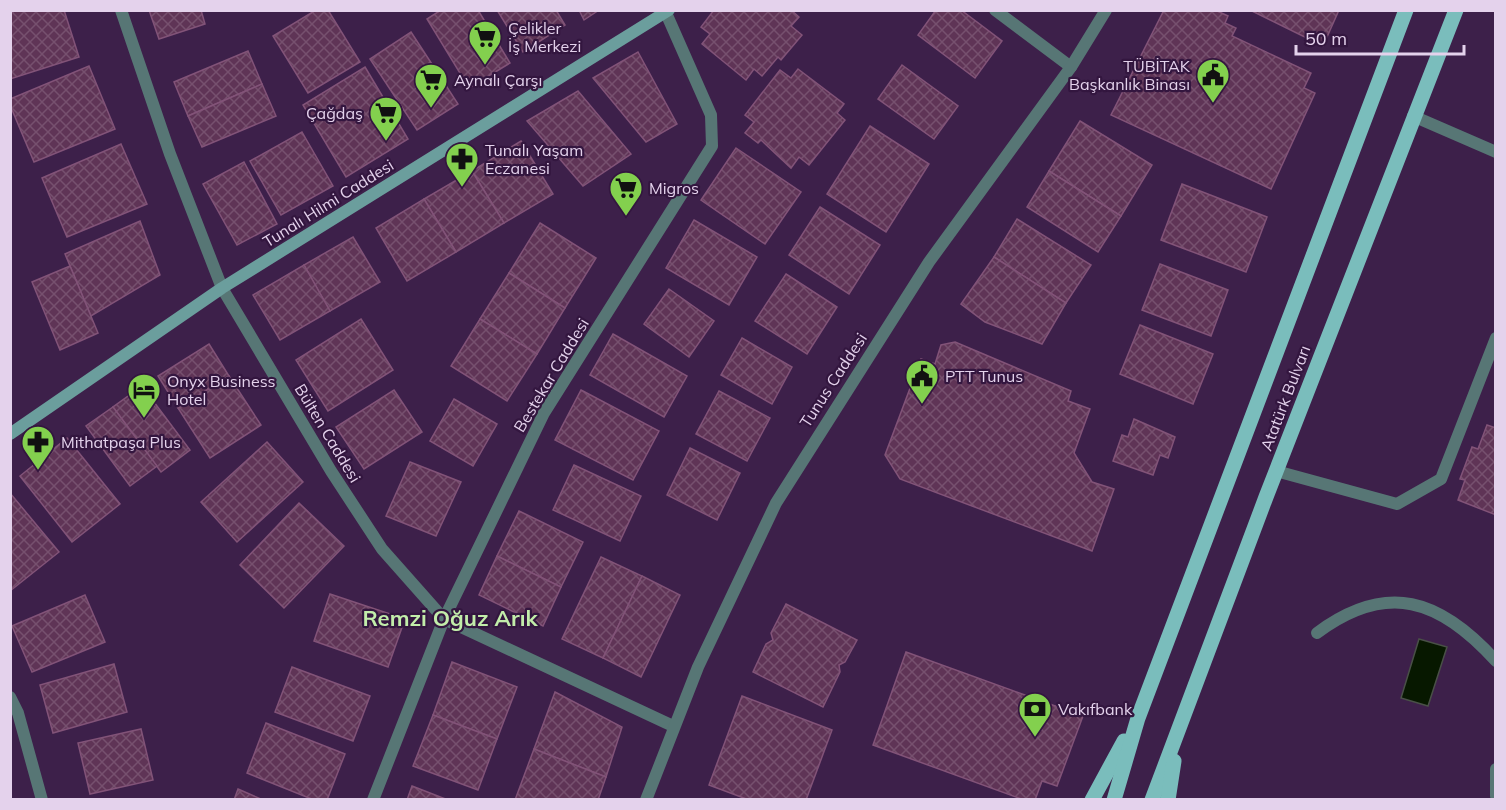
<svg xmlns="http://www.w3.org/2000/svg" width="1506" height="810" viewBox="0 0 1506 810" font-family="Mulish,sans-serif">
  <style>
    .water { fill: #071800; stroke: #495047; stroke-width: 1.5 }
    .building { fill: url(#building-cross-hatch); stroke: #825378; stroke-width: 1.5 }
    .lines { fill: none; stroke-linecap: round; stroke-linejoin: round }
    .service { stroke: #577675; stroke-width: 12 }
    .minor { stroke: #577675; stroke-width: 12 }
    .tertiary { stroke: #577675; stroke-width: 12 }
    .secondary { stroke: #6b9e9d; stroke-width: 12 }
    .primary { stroke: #7abdbc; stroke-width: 15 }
    .labels { text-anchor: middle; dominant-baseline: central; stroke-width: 4.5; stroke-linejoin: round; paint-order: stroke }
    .poi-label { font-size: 16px; fill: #e4d2ec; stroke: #33163f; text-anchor: start }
    .street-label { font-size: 16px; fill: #e4d2ec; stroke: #33163f }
    .district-label { font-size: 22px; font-weight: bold; fill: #c2edaa; stroke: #33163f }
  </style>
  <defs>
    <pattern id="building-cross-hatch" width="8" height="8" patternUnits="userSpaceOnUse" patternTransform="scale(1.5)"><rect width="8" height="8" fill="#5f3456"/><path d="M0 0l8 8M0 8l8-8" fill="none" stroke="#76506e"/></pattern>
  </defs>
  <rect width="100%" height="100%" fill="#3d204a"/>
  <path class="water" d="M1419,639L1447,647L1428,706L1401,698Z"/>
  <g class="building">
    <path d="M17,10H64L79,57L10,79V13Z"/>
    <path d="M149,10H201L205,24L159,39Z"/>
    <path d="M316,10H328L360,62L308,93L273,36Z"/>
    <path d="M441,10H478L510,63L469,88L427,19Z"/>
    <path d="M497,10H556L565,25L523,52Z"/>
    <path d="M579,10H599L584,20Z"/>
    <path d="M714,10H791L799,17L791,26L802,35L781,60L778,57L762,76L754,69L746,80L702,44L710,34L701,27Z"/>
    <path d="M936,10H961L1002,41L975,78L918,35Z"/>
    <path d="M1164,10H1215L1228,16L1225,23L1236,28L1232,36L1311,73L1304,88L1315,93L1271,189L1111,115Z"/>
    <path d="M1250,10H1339L1323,46Z"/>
    <path d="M411,32L458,104L417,130L370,59Z"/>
    <path d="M248,51L262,84L188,116L174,82Z"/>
    <path d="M638,52L677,124L646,142L593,78Z"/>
    <path d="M902,65L958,106L934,139L878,99Z"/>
    <path d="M89,66L115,129L34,162L10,105V99Z"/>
    <path d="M365,67L408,139L346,177L303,105Z"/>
    <path d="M798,69L844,104L837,113L845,120L809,165L799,157L791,168L761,140L758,143L745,133L754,122L745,115L780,70L791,78Z"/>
    <path d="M262,84L276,116L202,147L188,116Z"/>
    <path d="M578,91L631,154L583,186L527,121Z"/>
    <path d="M1080,121L1152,165L1121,216L1049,171Z"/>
    <path d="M870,126L929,164L886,232L827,194Z"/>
    <path d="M302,132L333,186L281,215L250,161Z"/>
    <path d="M521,141L553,194L504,223L472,171Z"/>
    <path d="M121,144L147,204L67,237L42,178Z"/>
    <path d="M736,148L801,192L765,244L701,200Z"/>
    <path d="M244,162L277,224L237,245L203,184Z"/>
    <path d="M472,171L504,223L456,252L424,199Z"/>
    <path d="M1049,171L1121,216L1098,252L1027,207Z"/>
    <path d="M1182,184L1267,217L1246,272L1161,240Z"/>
    <path d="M424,199L456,252L407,281L376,228Z"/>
    <path d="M820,207L880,245L849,294L789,255Z"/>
    <path d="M1017,219L1091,265L1066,303L994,257Z"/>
    <path d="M694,220L757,257L729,305L666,268Z"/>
    <path d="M140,221L160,275L91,316L65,254Z"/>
    <path d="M540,223L596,258L565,308L509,273Z"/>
    <path d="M353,237L380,282L330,311L304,265Z"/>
    <path d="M994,257L1066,303L1042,344L985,322L961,304Z"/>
    <path d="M1160,264L1228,290L1211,336L1142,310Z"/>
    <path d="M304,265L330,311L280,340L253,295Z"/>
    <path d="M70,266L98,333L60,350L32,282Z"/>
    <path d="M509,273L565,308L537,354L480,319Z"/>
    <path d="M786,274L837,307L807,354L755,321Z"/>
    <path d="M669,289L714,321L689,357L644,324Z"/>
    <path d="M361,319L393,370L328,411L296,360Z"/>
    <path d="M480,319L537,354L507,401L451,366Z"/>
    <path d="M1140,325L1213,354L1193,404L1120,374Z"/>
    <path d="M613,334L687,376L664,417L590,375Z"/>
    <path d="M742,338L792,367L772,404L721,375Z"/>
    <path d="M955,342L1071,391L1068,401L1090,409L1074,453L1092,482L1114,489L1092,551L900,479L885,455L921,359L935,364L941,345Z"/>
    <path d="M209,344L229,376L178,408L158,376Z"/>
    <path d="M229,376L261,425L210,458L178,408Z"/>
    <path d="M142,386L190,450L161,472L113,407Z"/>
    <path d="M394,390L422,432L364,469L336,427Z"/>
    <path d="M581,390L659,431L633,480L555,440Z"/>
    <path d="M719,391L770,418L747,461L696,434Z"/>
    <path d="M454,399L497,424L473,466L430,441Z"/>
    <path d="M113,407L157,466L130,486L86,426Z"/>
    <path d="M1134,419L1175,437L1168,458L1160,455L1153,475L1113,461L1122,435L1128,437Z"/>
    <path d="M1487,425L1496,428V515L1458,500L1465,480L1460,479L1472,447L1478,449Z"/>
    <path d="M67,438L120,504L72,542L20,476Z"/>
    <path d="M267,442L303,482L237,542L201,502Z"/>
    <path d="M690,448L740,473L717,520L667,495Z"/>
    <path d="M410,462L461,482L436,536L386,516Z"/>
    <path d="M574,465L641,496L620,541L553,510Z"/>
    <path d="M10,493L59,552L10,591Z"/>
    <path d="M299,503L344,546L284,608L240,565Z"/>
    <path d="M519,511L583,542L561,587L497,556Z"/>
    <path d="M497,556L561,587L543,626L479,595Z"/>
    <path d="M601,557L642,576L603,658L562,639Z"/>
    <path d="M642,576L680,595L641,677L603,658Z"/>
    <path d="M330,594L405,619L388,667L314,641Z"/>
    <path d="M85,595L105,642L32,672L12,626Z"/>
    <path d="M786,604L857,640L845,662L839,665L840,672L823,707L753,672L766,644L773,640L771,633Z"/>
    <path d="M906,652L1083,716L1057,786L1042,781L1035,800H1024L873,745Z"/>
    <path d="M452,662L517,687L497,739L433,715Z"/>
    <path d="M114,664L127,712L53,733L40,685Z"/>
    <path d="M292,667L370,696L353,741L275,712Z"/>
    <path d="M555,692L622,727L606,777L534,749Z"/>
    <path d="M742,696L832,730L806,800H749L709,785Z"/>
    <path d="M433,715L497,739L478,790L413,766Z"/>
    <path d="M266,723L345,754L327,800H314L247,773Z"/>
    <path d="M141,729L153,780L90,794L78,743Z"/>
    <path d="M534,749L606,777L598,800H515Z"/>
    <path d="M412,786L448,800H407Z"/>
    <path d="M238,789L263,800H234Z"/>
  </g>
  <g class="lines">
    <g class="service">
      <path d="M1413,116L1496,152"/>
      <path d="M1276,471L1397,504L1441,479L1496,338"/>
      <path d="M1317,633C1387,581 1440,599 1496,661"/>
      <path d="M1496,769V796"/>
    </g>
    <g class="minor">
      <path d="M121,10L170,154L222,288L331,471L382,549L444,619L673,726"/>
      <path d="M995,10L1071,67"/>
      <path d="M373,800L444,619L544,413L712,146L711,115L666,13"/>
    </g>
    <g class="tertiary">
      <path d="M10,697L18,713L42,800"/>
      <path d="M646,800L698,667L776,503L929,262L1071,67L1106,10"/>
    </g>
    <path class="secondary" d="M10,434L222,288L669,10"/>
    <g class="primary">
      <path d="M1092,800L1124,741"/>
      <path d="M1114,800L1138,718L1406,10"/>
      <path d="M1152,800L1266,497L1456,10"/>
      <path d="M1168,800L1174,761"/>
    </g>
  </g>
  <defs>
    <g id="supermarket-pin" transform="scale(1.725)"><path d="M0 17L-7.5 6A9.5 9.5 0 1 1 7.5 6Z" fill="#83d04e" stroke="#33163f"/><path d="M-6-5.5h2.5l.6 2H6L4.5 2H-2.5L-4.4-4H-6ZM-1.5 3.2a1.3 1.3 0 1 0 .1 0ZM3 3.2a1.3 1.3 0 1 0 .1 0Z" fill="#111"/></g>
    <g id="civic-pin" transform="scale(1.725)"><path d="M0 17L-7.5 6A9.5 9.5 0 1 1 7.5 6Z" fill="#83d04e" stroke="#33163f"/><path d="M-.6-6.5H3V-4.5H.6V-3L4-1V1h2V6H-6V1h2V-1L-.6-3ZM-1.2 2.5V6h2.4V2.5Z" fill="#111"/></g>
    <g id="pharmacy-pin" transform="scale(1.725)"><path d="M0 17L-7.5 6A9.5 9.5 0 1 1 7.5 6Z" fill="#83d04e" stroke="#33163f"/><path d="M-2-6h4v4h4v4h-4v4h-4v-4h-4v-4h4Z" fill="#111"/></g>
    <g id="hotel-pin" transform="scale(1.725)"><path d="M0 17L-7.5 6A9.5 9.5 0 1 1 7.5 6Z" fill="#83d04e" stroke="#33163f"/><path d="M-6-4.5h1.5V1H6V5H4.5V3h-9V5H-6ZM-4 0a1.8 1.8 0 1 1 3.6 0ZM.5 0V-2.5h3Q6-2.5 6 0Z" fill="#111"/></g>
    <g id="bank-pin" transform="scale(1.725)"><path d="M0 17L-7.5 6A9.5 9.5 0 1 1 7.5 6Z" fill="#83d04e" stroke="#33163f"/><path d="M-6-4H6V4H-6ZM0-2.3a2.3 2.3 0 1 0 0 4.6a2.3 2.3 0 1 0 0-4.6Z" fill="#111"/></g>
  </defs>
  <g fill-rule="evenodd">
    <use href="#supermarket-pin" x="485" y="37"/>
    <use href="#civic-pin" x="1213" y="75"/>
    <use href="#supermarket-pin" x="431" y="80"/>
    <use href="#supermarket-pin" x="386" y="113"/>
    <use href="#pharmacy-pin" x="462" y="159"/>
    <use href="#supermarket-pin" x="626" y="188"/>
    <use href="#civic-pin" x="922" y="376"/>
    <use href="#hotel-pin" x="144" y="390"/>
    <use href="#pharmacy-pin" x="38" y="442"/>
    <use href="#bank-pin" x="1035" y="709"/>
  </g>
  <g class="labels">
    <g class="poi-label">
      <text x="508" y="28">Çelikler<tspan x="508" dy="18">İş Merkezi</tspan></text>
      <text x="1190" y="66" text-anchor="end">TÜBİTAK<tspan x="1190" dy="18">Başkanlık Binası</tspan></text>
      <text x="454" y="80">Aynalı Çarşı</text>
      <text x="363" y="113" text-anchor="end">Çağdaş</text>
      <text x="485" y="150">Tunalı Yaşam<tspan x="485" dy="18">Eczanesi</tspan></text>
      <text x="649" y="188">Migros</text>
      <text x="945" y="376">PTT Tunus</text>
      <text x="167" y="381">Onyx Business<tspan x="167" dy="18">Hotel</tspan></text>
      <text x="61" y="442">Mithatpaşa Plus</text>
      <text x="1058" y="709">Vakıfbank</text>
    </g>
    <g class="street-label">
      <text transform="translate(328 203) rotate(-32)">Tunalı Hilmi Caddesi</text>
      <text transform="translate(551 375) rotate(-59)">Bestekar Caddesi</text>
      <text transform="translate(833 380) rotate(-57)">Tunus Caddesi</text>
      <text transform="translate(1285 398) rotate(-69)">Atatürk Bulvarı</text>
      <text transform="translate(328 433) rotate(59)">Bülten Caddesi</text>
    </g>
    <g class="district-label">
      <text x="450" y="618">Remzi Oğuz Arık</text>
    </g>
  </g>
  <rect width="1506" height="810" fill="none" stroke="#e4d2ec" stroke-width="24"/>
  <path d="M1296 45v9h168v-9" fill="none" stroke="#e4d2ec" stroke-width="3"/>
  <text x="1305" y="45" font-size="18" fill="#e4d2ec" stroke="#33163f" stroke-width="4.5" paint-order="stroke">50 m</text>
</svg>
